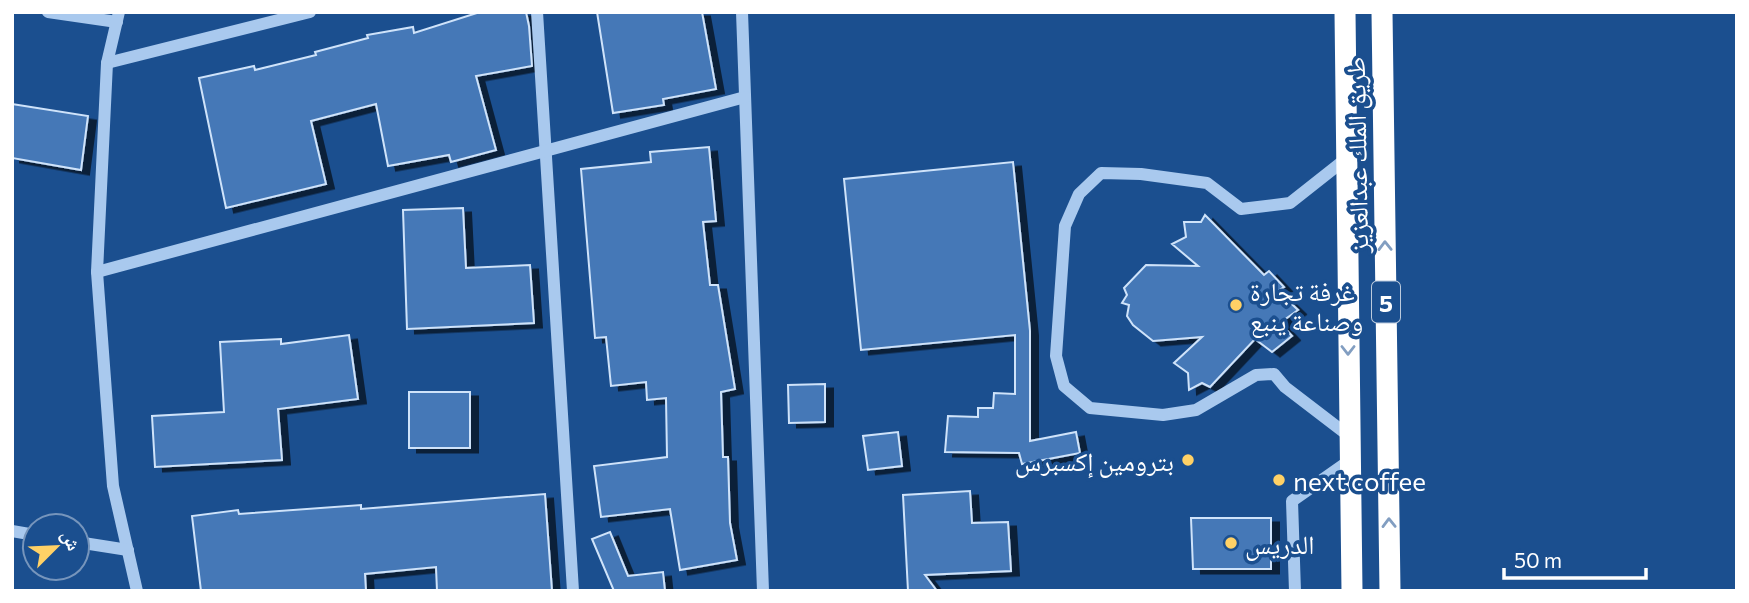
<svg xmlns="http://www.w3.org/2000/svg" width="1749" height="603" viewBox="0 0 1749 603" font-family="Commissioner,'Noto Naskh Arabic',sans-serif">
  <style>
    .building { fill: #4478b7; stroke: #cfe3fa; stroke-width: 2; filter: url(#shadow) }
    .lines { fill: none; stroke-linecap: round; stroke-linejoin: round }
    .minor { stroke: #a9c9ee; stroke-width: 12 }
    .highway { stroke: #fff; stroke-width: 21 }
    .oneway { stroke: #829ec1 }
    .poi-dot { fill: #ffd166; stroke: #1b4f8f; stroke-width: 2.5 }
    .labels { text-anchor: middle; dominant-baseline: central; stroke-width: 7; stroke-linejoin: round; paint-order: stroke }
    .shield { fill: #1b4f8f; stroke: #bbcadd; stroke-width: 2 }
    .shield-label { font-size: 24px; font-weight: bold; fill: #fff }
    .street-label { font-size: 26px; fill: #fff; stroke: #1b4f8f }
    .poi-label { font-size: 26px; fill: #fff; stroke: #1b4f8f; text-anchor: start }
  </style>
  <defs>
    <filter id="shadow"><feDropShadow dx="8" dy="4.5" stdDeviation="0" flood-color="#0009"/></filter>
  </defs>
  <rect width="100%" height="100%" fill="#1b4f8f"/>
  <g class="building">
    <path d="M480,12H526L529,26L532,66L476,76L496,150L451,162L449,155L388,166L376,104L311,121L326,184L226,208L199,78L254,66L255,70L316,55L315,52L368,38L367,35L413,27L414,33Z"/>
    <path d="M597,12H702L716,89L663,99L664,105L613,113Z"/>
    <path d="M12,104L88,116L81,170L12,158Z"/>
    <path d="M709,147L716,221L703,222L710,285H718L735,389L721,392L723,457H728L730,523L737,560L680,570L670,509L601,517L594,466L667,457L666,398L647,400L646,382L611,386L606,337L595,338L581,169L651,162L650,152Z"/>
    <path d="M1013,162L1030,331V441L1076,432L1080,453L1022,464L1019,453L945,452L948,416L978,417V408H993L994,393L1015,394V335L861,350L844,179Z"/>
    <path d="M463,208L466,268L530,265L534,323L407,329L403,210Z"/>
    <path d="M1205,215L1264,275L1269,271L1284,287L1278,291L1298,310L1280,323L1292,336L1272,352L1255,339L1210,387L1202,383L1189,390L1188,373L1174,363L1202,337L1153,341L1133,325L1127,316L1129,305L1122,303L1127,295L1124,288L1146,265L1198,266L1172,244L1186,237L1184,222H1201Z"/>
    <path d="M349,335L358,399L278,409L282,460L155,467L152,416L224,412L220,342L281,339V344Z"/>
    <path d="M825,384V422L789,423L788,385Z"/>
    <rect x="409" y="392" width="61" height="56"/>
    <path d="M898,432L902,466L868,470L863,436Z"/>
    <path d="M970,491L972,523L1008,522L1011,571L925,575L937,591H908L903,495Z"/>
    <path d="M545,494L552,591H437L436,567L365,574L366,591H201L192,516L238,510L239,514L361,505V509Z"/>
    <path d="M1191,518H1271V569H1193Z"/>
    <path d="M610,532L628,576L663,572L665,591H614L592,539Z"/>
  </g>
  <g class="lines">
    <g class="minor">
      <path d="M48,12L117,22"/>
      <path d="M119,12L107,63L97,272L113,486L137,591"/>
      <path d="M537,12L573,591"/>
      <path d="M742,12L763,591"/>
      <path d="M107,63L310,12"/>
      <path d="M1347,158L1290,203L1241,209L1207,183L1141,174L1101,173L1079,194L1065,226L1056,356L1064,386L1090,408L1163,415L1196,410L1256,375L1274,374L1285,387L1349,436"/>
      <path d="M97,272L745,97"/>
      <path d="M12,531L35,535"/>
      <path d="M77,542L128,550"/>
      <path d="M1295,591L1292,501L1349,461"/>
    </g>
    <g class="highway">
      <path d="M1345,12L1352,591"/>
      <path d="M1382,12L1390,591"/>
    </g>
  </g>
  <defs><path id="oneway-chevron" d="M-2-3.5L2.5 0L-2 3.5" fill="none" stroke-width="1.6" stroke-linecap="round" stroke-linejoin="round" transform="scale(1.75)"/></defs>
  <g class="oneway">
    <use href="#oneway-chevron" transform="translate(1385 246) rotate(-91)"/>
    <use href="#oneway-chevron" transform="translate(1348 350) rotate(90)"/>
    <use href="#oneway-chevron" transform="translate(1389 523) rotate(-91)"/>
  </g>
  <g class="poi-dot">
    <circle cx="1236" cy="305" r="7"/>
    <circle cx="1188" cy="460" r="7"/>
    <circle cx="1279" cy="480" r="7"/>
    <circle cx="1231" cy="543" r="7"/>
  </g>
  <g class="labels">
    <rect class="shield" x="1372" y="281.5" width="28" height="41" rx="5"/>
    <g class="shield-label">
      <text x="1386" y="302">5</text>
    </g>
    <g class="street-label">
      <text transform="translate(1356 155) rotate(-91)">طريق الملك عبدالعزيز</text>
    </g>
    <g class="poi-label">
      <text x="1250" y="290">غرفة تجارة<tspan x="1250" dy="30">وصناعة ينبع</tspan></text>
      <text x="1174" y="460" text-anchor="end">بترومين إكسبرس</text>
      <text x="1293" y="480">next coffee</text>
      <text x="1245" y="543">الدريس</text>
    </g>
  </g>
  <rect width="1749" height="603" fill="none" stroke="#ffffff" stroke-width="28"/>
  <g transform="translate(56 547) rotate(66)"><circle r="33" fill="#1b4f8f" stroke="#7695bc" stroke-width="2"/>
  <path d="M0-5L12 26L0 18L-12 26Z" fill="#ffd166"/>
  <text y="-10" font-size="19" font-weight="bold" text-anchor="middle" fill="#ffffff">ش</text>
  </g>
  <path d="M1504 568v10h142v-10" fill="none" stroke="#ffffff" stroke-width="3.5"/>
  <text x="1514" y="568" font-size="21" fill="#ffffff" stroke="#1b4f8f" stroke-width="5" paint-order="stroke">50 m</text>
</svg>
